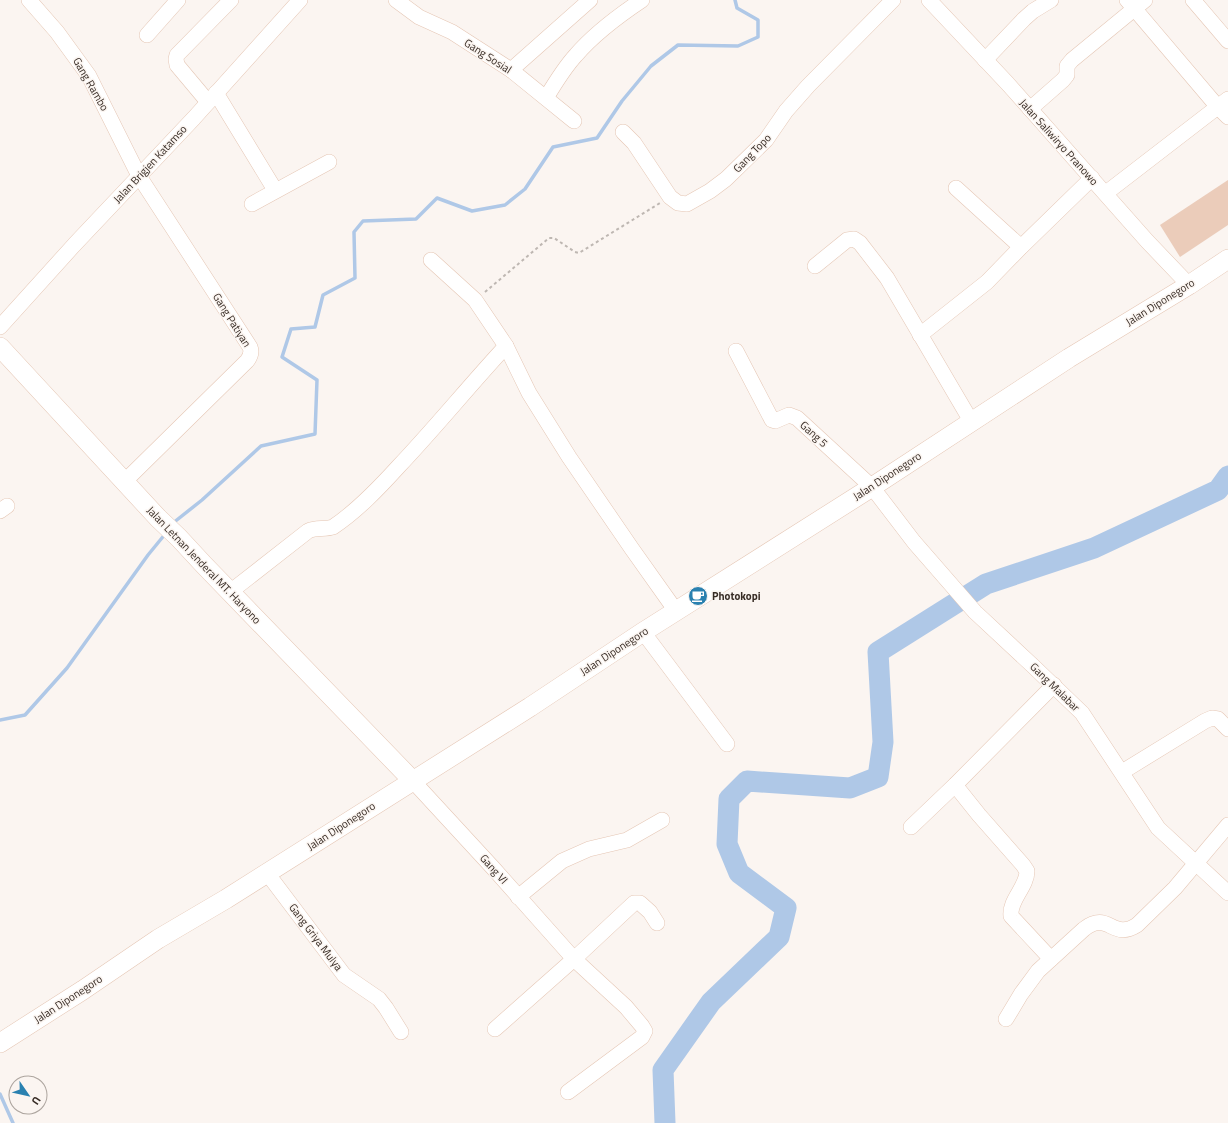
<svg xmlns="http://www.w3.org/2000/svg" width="1228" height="1123" viewBox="0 0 1228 1123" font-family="'Titillium Web',sans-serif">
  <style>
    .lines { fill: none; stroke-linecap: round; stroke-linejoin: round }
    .stream { stroke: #afc8e7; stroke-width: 3.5 }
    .river { stroke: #afc8e7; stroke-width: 21 }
    .building { fill: #ebccba }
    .minor-casing { stroke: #e5c6b4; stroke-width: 16 }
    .major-casing { stroke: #e5c6b4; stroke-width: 20 }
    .path { stroke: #beb7b2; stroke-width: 2; stroke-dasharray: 3 3; stroke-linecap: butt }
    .minor { stroke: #fff; stroke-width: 15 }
    .major { stroke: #fff; stroke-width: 19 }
    .labels { text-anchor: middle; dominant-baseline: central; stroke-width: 3; stroke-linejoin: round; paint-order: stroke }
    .street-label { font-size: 11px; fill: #372c25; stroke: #fbf5f1 }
    .poi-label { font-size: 11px; font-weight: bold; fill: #372c25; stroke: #fbf5f1; text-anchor: start }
  </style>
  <rect width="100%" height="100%" fill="#fbf5f1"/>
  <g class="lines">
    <g class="stream">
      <path d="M173,523L202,500L261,446L315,434L317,380L282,357L291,329L315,327L323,295L355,278L354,232L363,221L416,219L437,198L472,211L505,205L525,189L553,147L597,138L622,101L651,66L678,45L738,46L758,37V20L737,8L735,0"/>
      <path d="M0,720L25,715L67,668L148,555L166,533"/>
      <path d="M0,1094L13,1123"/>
    </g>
    <path class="river" d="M665,1123L663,1070L711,1002L779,937L786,908L739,873L727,844L729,799L747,781L850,788L878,777L883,742L878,652L986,584L1094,548L1218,490L1228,476"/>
  </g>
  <path class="building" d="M1228,180V225L1180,257L1160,225Z"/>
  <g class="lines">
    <g class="minor-casing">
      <g id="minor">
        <path d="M29,0L57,32L89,76L139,176L250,347C252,352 251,356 247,361L125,481"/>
        <path d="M396,0L419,17L452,32L511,70L574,121"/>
        <path d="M929,0L1008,84L1147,241L1189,285"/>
        <path d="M1127,0L1217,106L1228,117"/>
        <path d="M1193,0L1228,41"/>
        <path d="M147,35L178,0"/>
        <path d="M985,60L1024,19L1033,11L1051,0"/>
        <path d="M511,70L590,0"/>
        <path d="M216,93L275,190"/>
        <path d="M546,98C555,83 564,68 576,55C595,33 618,16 642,0"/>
        <path d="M208,102L177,65L176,59L177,55L231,0"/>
        <path d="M1030,109L1063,80L1067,75V66L1072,60L1145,0"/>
        <path d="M623,132L634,143L670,197L678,203L687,204L710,191L726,179L766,140L786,111L808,86L893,0"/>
        <path d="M956,188L1021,247"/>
        <path d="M1106,193L1228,99"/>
        <path d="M252,204L329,162"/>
        <path d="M431,260L475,300L506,346L529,393L569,457L632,549L676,611"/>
        <path d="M815,266L847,240L854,239L860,243L887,278L971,421"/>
        <path d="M0,327L74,245L194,118L300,0"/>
        <path d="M920,335L987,282L1021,247L1092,178"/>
        <path d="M736,351L772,420L775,421L789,415L797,418L872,487L914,542L975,612L1033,666L1082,713L1158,828L1228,893"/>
        <path d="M0,511L7,506"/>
        <path d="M230,592L308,531C317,527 324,530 333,527C357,511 378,489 398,467C435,428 469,386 506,346"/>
        <path d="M643,632L727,744"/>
        <path d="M1122,772L1205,721L1212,718L1218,719L1228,729"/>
        <path d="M412,780L494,869L574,959L626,1007L642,1026L645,1031L642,1037L568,1092"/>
        <path d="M955,785L979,815L1023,865L1027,871C1027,887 1009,900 1011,916L1051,959"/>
        <path d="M911,827L955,785L1054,685"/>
        <path d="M267,873L344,975L379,999L386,1008L401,1032"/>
        <path d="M518,897L562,861L589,849L627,840L662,820"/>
        <path d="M1006,1019L1021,994L1038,971L1084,929C1109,910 1112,941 1137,925L1175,888L1228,825"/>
        <path d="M495,1029L574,959L634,903H640L650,912L657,923"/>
      </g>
    </g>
    <g class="major-casing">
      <g id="major">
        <path d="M0,347L158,518L179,538L204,565L412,780"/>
        <path d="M0,1043L83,990L158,939L226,899L530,707L643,632L872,487L1069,358L1189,285L1228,259"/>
      </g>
    </g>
    <path class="path" d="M485,292L549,238H554L575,252L579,253L660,203"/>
    <use href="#minor" class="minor"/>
    <use href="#major" class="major"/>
  </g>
  <defs>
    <g id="cafe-disc" transform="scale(1)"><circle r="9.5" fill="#2a81b0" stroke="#fbf5f1"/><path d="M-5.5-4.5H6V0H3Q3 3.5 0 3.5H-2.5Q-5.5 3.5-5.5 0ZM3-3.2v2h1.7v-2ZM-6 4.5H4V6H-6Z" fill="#fff"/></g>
  </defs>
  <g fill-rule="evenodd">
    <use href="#cafe-disc" x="698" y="596"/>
  </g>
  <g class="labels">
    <g class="street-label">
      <text transform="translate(488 56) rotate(33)">Gang Sosial</text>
      <text transform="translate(91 84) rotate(60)">Gang Rambo</text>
      <text transform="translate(1059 142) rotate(48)">Jalan Saliwiryo Pranowo</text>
      <text transform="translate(752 153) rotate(-46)">Gang Topo</text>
      <text transform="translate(150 164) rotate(-47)">Jalan Brigjen Katamso</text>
      <text transform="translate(1160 302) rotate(-32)">Jalan Diponegoro</text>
      <text transform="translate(232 320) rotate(58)">Gang Patiyan</text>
      <text transform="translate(814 434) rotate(42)">Gang 5</text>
      <text transform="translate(887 476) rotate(-33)">Jalan Diponegoro</text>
      <text transform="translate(204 565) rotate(46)">Jalan Letnan Jenderal MT. Haryono</text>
      <text transform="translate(614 651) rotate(-33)">Jalan Diponegoro</text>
      <text transform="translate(1055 687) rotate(44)">Gang Malabar</text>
      <text transform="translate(341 826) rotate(-33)">Jalan Diponegoro</text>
      <text transform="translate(494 869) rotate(48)">Gang VI</text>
      <text transform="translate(316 937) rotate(53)">Gang Griya Mulya</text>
      <text transform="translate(68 999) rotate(-33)">Jalan Diponegoro</text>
    </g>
    <g class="poi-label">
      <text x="712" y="596">Photokopi</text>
    </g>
  </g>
  <g transform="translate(28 1095) rotate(124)"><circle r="19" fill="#fbf5f1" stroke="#ada59f"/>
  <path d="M0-3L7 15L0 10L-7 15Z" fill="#2a81b0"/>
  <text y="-6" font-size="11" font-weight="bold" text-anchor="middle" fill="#372c25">U</text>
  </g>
</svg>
